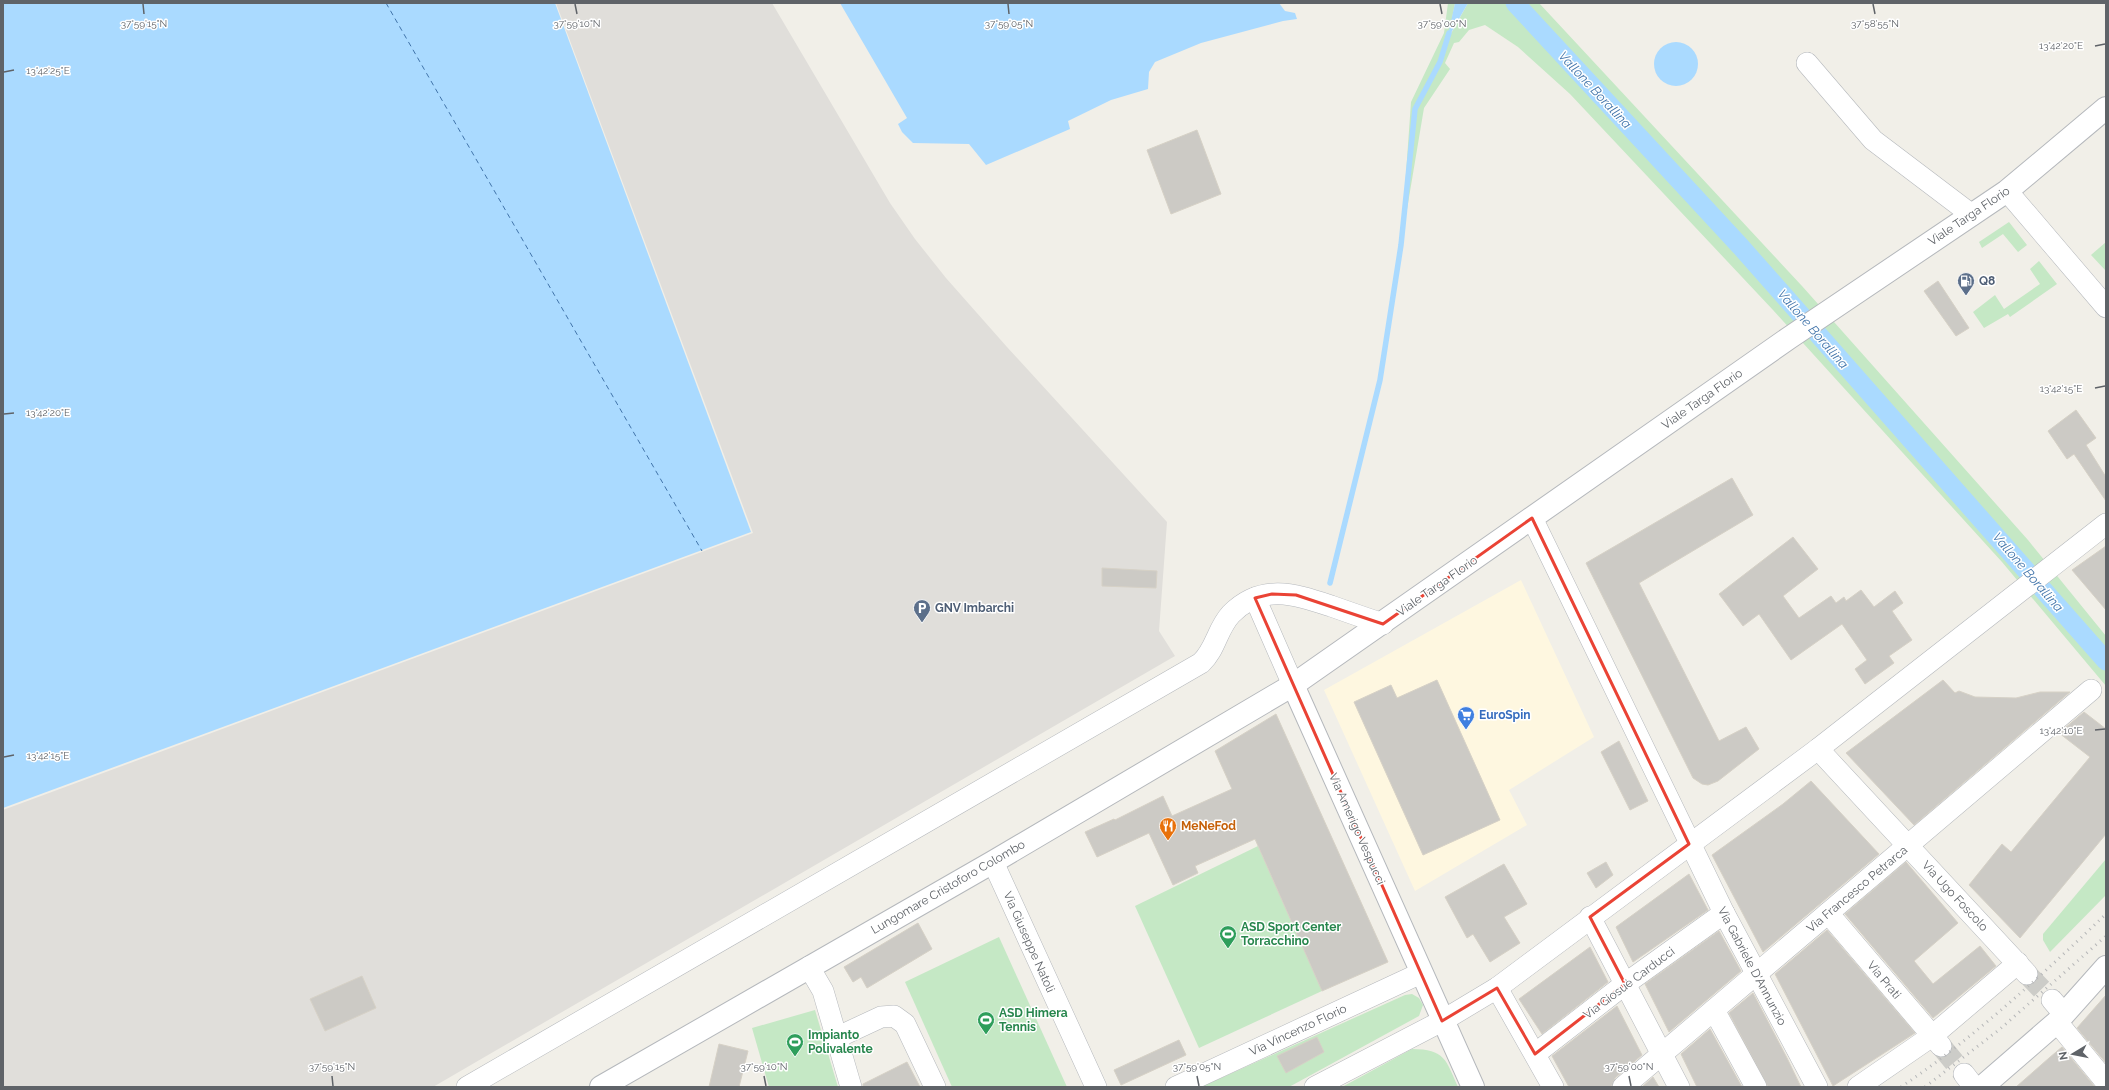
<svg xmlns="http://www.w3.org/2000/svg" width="2109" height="1090" viewBox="0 0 2109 1090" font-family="Raleway,sans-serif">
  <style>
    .commercial { fill: #fef7e0 }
    .industrial { fill: #e0deda }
    .green { fill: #c5e8c5 }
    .water { fill: #aadaff }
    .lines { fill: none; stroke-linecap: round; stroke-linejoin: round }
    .stream { stroke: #aadaff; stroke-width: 5.5 }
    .canal { stroke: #aadaff; stroke-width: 19 }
    .ferry { stroke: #4174aa; stroke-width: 1; stroke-dasharray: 5 4; stroke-linecap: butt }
    .building { fill: #cccac5; stroke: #d6d1c6 }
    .minor-tunnel { stroke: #ccccc8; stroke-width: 21; stroke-dasharray: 21 10; stroke-linecap: butt }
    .minor-casing { stroke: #b5b8bc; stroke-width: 22 }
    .tertiary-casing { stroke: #b5b8bc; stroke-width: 24 }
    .minor { stroke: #fff; stroke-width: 21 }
    .tertiary { stroke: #fff; stroke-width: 22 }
    .rail { stroke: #b6b7b8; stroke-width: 3; stroke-dasharray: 1 5; stroke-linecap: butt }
    .marked { fill: none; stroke: #ea4335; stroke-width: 3; stroke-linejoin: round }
    .ticks { fill: none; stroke: #5f6368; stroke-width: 1.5 }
    .labels { text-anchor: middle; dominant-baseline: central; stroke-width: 3; stroke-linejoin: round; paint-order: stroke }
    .street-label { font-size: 12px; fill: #5f6368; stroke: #fff }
    .service-label { font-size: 12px; font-weight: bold; fill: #4e5e75; stroke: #fff; text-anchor: start }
    .shop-label { font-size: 12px; font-weight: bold; fill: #366cbe; stroke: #fff; text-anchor: start }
    .food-label { font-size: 12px; font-weight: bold; fill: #c56008; stroke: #fff; text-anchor: start }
    .leisure-label { font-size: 12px; font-weight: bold; fill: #27864d; stroke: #fff; text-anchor: start }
    .water-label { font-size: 13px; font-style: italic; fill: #4174aa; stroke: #fff }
    .ticks-label { font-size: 10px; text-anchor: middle; fill: #5f6368; stroke: #fff; stroke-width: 3; stroke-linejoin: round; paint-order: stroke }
  </style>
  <rect width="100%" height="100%" fill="#f1efe8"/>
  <path class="commercial" d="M1521,580L1594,737L1509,790L1527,825L1415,891L1324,690Z"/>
  <path class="industrial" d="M556,3H772L890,203L915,239L946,278L1007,347L1167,522L1159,631L1175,656L433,1087H3V810L753,533Z"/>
  <g class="green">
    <path d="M1448,3H1455L1448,39L1468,3H1539L1802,286L2028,540L2106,636V686L2002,562L1773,310L1570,94L1518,47L1485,25L1469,30L1459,42L1454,43L1445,63L1450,69L1424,108L1401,245L1411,102L1444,33Z"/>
    <path d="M2009,222L2027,245L2018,252L2003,234L1982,248L1979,242Z"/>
    <path d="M2106,242V271L2091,255Z"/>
    <path d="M2039,261L2057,284L2010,317L2008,314L1984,328L1973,312L1995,295L2004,309L2040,284L2030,269Z"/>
    <path d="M1258,846L1322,991L1199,1048L1135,906Z"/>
    <path d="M2106,859V895L2050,952L2043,940V934Z"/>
    <path d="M999,937L1067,1087H952L905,982Z"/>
    <path d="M1412,994L1419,998L1423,1005L1419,1016L1289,1087H1201L1405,995Z"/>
    <path d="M815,1010L838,1087H769L752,1028Z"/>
    <path d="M1412,1049C1445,1049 1446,1060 1458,1087H1342Z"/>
  </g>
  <g class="water">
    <path d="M3,3H555L751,532L3,808Z"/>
    <path d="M840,3H1279L1285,11L1295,13L1297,19L1283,21L1201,43L1155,62L1149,72L1148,89L1111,100L1068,121L1070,129L986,165L969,144L913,143L902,132L898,124L907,118Z"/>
    <path d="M1455,3H1468L1447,40Z"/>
    <circle cx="1676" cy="64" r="22"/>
  </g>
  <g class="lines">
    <path class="stream" d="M1330,583L1380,380L1401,245L1415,109L1440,62L1449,33"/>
    <path class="canal" d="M1515,3L1741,247L2106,661"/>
    <path class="ferry" d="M386,3L702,551"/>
  </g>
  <g class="building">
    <path d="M1197,130L1221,194L1171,214L1147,150Z"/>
    <path d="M1938,281L1969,328L1956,336L1924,291Z"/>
    <path d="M2076,410L2096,438L2086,445L2106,477V501L2074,454L2067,459L2048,431Z"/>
    <path d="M1732,478L1753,515L1639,583L1719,741L1746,727L1759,749L1718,781L1708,785L1702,784L1693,778L1586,563Z"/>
    <path d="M1793,537L1818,569L1783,596L1799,618L1831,596L1836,603L1844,597L1846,601L1861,590L1874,607L1895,591L1903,603L1892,611L1912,640L1889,656L1894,663L1865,684L1855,669L1867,660L1842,624L1791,660L1759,614L1743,626L1719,594Z"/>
    <path d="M2106,546V610L2072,570Z"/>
    <path d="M1102,568L1157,571L1156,588L1102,586Z"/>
    <path d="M1437,680L1500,820L1423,855L1354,702L1391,685L1397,698Z"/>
    <path d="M1943,680L1955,693L1959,691L1975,697L2016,698L2040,692H2070L1914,825L1846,753Z"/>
    <path d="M2084,712L2106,729V834L2020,938L1969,885L2002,844L2011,852L2090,757L2059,733Z"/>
    <path d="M1276,714L1388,962L1322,991L1255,839L1195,866L1198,873L1173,885L1149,833L1097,857L1085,832L1114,819L1115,820L1163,796L1172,816L1232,789L1215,751Z"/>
    <path d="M1619,741L1648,801L1630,810L1601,752Z"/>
    <path d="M1811,781L1879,854L1763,952L1712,855L1783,804Z"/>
    <path d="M1606,862L1613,875L1596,888L1587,873Z"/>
    <path d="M1906,862L1958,923L1914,961L1933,984L1980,946L1996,966L1933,1018L1845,914Z"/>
    <path d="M1504,864L1527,904L1504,917L1520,943L1490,962L1473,934L1467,938L1445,897Z"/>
    <path d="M1689,874L1708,910L1633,962L1616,927Z"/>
    <path d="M918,923L932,949L867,988L861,977L853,982L844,967Z"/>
    <path d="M1827,930L1915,1033L1833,1086L1775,974Z"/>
    <path d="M1719,931L1741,971L1669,1032L1645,984Z"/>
    <path d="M1590,947L1608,982L1542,1034L1519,999Z"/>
    <path d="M362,976L376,1008L325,1031L310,999Z"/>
    <path d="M1753,993L1787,1058L1801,1087H1768L1729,1013Z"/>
    <path d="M2106,995V1063L2077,1028Z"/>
    <path d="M1617,1006L1642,1055L1615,1078L1611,1087H1569L1552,1056Z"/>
    <path d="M1710,1029L1742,1087H1697L1681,1054Z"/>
    <path d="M1317,1037L1324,1052L1286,1073L1277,1056Z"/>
    <path d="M1179,1040L1186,1055L1121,1085L1114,1070Z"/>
    <path d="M719,1044L748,1051L739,1087H709Z"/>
    <path d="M2062,1047L2095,1087H2016L2049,1058Z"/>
    <path d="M907,1062L920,1087H863V1084Z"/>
    <path d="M1653,1077L1659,1087H1642Z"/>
  </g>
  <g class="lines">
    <g class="minor-tunnel">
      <path d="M2027,974L2052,1000"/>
      <path d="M1941,1046L1964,1074"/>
    </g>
    <g class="minor-casing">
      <g id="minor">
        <path d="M1807,63L1873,140L1972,215"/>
        <path d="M2007,191L2106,307"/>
        <path d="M1532,518L1724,913L1817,1087"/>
        <path d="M1255,598L1293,685"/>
        <path d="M1818,749L2027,974"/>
        <path d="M993,862L1096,1087"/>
        <path d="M1828,913L1941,1046"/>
        <path d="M1590,917L1679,1087"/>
        <path d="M809,967L823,991L851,1087"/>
        <path d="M1497,988L1553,1087"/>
        <path d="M2052,1000L2064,1014"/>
        <path d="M1714,1010L1756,1087"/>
        <path d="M2057,1022L2106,1082"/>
        <path d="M836,1038L881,1017L894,1016L905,1024L935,1087"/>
        <path d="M1535,1054L1625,984L1724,913"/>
        <path d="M1964,1074L1974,1087"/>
        <path d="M467,1087L1201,663C1216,649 1217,629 1231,614C1262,583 1294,594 1331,606C1348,612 1365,618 1383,624"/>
        <path d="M1176,1087L1421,973"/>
        <path d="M1315,1087L1442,1021L1497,988L1818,749L2106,524"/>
        <path d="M1623,1087L2091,690"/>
        <path d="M1858,1087L1932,1036L2018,963"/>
      </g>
    </g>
    <g class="tertiary-casing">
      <g id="tertiary">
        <path d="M1293,685L1473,1087"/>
        <path d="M601,1087L993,862L1293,685L1789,338L2007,191L2106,108"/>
        <path d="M1982,1087L2057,1022L2106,967"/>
      </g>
    </g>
    <use href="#minor" class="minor"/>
    <use href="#tertiary" class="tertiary"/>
    <g class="rail">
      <path d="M1901,1087C1975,1037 2042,975 2106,914"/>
      <path d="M1925,1087L2000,1029L2106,936"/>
    </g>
  </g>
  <path class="marked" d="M1532,518L1689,844L1590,917L1625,984L1535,1054L1497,988L1442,1021L1255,598L1272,594L1296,595L1383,624Z"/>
  <path class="ticks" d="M143,4L144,14M575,4L577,14M1008,4L1009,14M1440,4L1442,14M1873,4L1875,14M2095,46L2105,44M4,72L14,70M2095,388L2105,386M4,414L14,413M2095,730L2105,729M4,757L14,755M332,1076L333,1086M764,1076L766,1086M1197,1076L1199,1086M1629,1076L1631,1086"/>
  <defs>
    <g id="fuel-pin" transform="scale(0.9)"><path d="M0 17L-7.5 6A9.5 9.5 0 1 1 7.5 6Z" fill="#5c6f8a" stroke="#fff"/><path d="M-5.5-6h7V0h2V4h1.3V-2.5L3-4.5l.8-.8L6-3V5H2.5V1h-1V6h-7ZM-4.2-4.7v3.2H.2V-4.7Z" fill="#fff"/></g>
    <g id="parking-pin" transform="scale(0.9)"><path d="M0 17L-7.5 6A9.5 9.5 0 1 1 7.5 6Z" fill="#5c6f8a" stroke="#fff"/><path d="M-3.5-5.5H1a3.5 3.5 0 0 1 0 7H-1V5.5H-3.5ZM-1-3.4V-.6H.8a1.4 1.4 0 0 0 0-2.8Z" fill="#fff"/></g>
    <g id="supermarket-pin" transform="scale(0.9)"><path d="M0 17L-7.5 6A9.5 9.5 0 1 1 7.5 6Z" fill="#3f7fe0" stroke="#fff"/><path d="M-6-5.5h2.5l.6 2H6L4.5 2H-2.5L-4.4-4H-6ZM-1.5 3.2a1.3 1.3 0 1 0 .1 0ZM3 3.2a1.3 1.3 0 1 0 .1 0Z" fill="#fff"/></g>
    <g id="restaurant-pin" transform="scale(0.9)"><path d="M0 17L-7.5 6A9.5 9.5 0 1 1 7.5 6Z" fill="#e8710a" stroke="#fff"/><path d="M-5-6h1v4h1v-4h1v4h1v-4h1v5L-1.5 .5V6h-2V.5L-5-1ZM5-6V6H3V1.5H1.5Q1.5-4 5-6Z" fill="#fff"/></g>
    <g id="stadium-pin" transform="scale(0.9)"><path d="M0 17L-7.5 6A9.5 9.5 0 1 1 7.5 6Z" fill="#2e9e5b" stroke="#fff"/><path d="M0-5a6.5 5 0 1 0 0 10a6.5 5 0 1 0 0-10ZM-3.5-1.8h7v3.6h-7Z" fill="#fff"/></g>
  </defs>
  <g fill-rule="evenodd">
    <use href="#fuel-pin" x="1966" y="281"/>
    <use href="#parking-pin" x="922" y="608"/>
    <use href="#supermarket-pin" x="1466" y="715"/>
    <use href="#restaurant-pin" x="1168" y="826"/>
    <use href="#stadium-pin" x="1228" y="934"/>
    <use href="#stadium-pin" x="986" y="1020"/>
    <use href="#stadium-pin" x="795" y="1042"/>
  </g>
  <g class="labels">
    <g class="street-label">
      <text transform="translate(1969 216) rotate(-34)">Viale Targa Florio</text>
      <text transform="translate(1702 399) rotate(-35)">Viale Targa Florio</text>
      <text transform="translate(1437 586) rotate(-35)">Viale Targa Florio</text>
      <text transform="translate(1357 829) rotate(66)">Via Amerigo Vespucci</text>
      <text transform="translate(948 887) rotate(-30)">Lungomare Cristoforo Colombo</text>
      <text transform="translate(1857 889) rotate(-40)">Via Francesco Petrarca</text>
      <text transform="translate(1955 896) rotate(47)">Via Ugo Foscolo</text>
      <text transform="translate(1029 942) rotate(66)">Via Giuseppe Natoli</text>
      <text transform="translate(1752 966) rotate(62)">Via Gabriele D'Annunzio</text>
      <text transform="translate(1884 980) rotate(50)">Via Prati</text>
      <text transform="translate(1629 983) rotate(-37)">Via Giosuè Carducci</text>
      <text transform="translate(1298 1030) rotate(-25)">Via Vincenzo Florio</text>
    </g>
    <g class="service-label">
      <text x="1979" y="281">Q8</text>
      <text x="935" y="608">GNV Imbarchi</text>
    </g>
    <g class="shop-label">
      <text x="1479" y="715">EuroSpin</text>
    </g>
    <g class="food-label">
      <text x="1181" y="826">MeNeFod</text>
    </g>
    <g class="leisure-label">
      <text x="1241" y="927">ASD Sport Center<tspan x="1241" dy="14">Torracchino</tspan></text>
      <text x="999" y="1013">ASD Himera<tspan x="999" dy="14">Tennis</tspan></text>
      <text x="808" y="1035">Impianto<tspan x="808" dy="14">Polivalente</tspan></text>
    </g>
    <g class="water-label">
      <text transform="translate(1595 90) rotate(47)">Vallone Borallina</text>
      <text transform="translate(1813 329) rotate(49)">Vallone Borallina</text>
      <text transform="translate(2028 572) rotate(49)">Vallone Borallina</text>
    </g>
  </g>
  <g class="ticks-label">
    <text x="144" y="27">37°59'15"N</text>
    <text x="577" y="27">37°59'10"N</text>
    <text x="1009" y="27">37°59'05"N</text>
    <text x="1442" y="27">37°59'00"N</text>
    <text x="1875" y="27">37°58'55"N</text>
    <text x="2061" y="49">13°42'20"E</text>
    <text x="48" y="74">13°42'25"E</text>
    <text x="2061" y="392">13°42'15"E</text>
    <text x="48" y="416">13°42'20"E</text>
    <text x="2061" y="734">13°42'10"E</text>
    <text x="48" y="759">13°42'15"E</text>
    <text x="332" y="1070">37°59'15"N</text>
    <text x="764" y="1070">37°59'10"N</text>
    <text x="1197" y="1070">37°59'05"N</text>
    <text x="1629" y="1070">37°59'00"N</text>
  </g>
  <rect width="2109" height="1090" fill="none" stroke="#5f6368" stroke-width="8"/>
  <g transform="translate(2073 1054) rotate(260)" stroke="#ffffff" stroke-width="3" paint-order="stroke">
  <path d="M0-3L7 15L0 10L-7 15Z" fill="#5f6368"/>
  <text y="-6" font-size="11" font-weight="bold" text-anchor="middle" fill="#5f6368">N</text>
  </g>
</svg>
